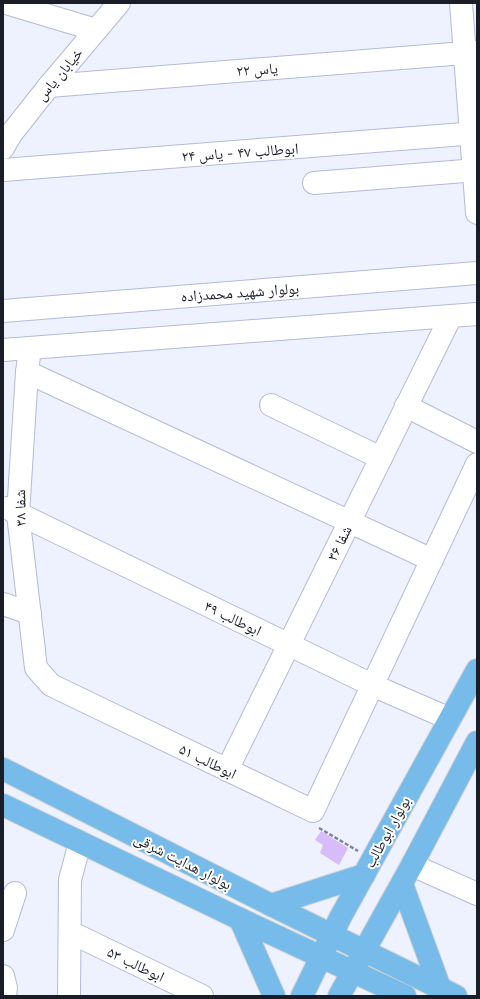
<svg xmlns="http://www.w3.org/2000/svg" width="480" height="999" viewBox="0 0 480 999" font-family="Mulish,'Noto Naskh Arabic',sans-serif">
  <style>
    .building { fill: #d7bcf9 }
    .lines { fill: none; stroke-linecap: round; stroke-linejoin: round }
    .minor-casing { stroke: #b4bad7; stroke-width: 24 }
    .major-casing { stroke: #d1d2d4; stroke-width: 24 }
    .path { stroke: #828591; stroke-width: 2.5; stroke-dasharray: 4 2; stroke-linecap: butt }
    .minor { stroke: #fff; stroke-width: 22 }
    .major { stroke: #76bbe9; stroke-width: 22 }
    .labels { text-anchor: middle; dominant-baseline: central; stroke-width: 4; stroke-linejoin: round; paint-order: stroke }
    .street-label { font-size: 15px; fill: #1a1c27; stroke: #fff }
  </style>
  <rect width="100%" height="100%" fill="#eef1fe"/>
  <path class="building" d="M321,831L348,848L339,865L320,853L323,845L315,840Z"/>
  <g class="lines">
    <g class="minor-casing">
      <g id="minor">
        <path d="M6,3L96,30"/>
        <path d="M461,3L477,213"/>
        <path d="M49,86L477,52"/>
        <path d="M3,148L11,134L49,86L119,3"/>
        <path d="M3,170L477,133"/>
        <path d="M314,183L477,170"/>
        <path d="M3,311L477,273"/>
        <path d="M30,348L27,372L18,514L36,668L51,685L313,811L477,464"/>
        <path d="M3,350L477,314"/>
        <path d="M27,372L432,560"/>
        <path d="M271,405L381,458"/>
        <path d="M406,406L477,442"/>
        <path d="M7,508L372,685L450,719"/>
        <path d="M3,604L30,613"/>
        <path d="M227,770L451,316"/>
        <path d="M412,865L477,894"/>
        <path d="M3,930L15,893"/>
        <path d="M70,932L202,996"/>
        <path d="M3,976L6,988L5,996"/>
        <path d="M69,996L70,880L80,842"/>
      </g>
    </g>
    <g class="major-casing">
      <g id="major">
        <path d="M3,769L271,905L456,996"/>
        <path d="M3,805L240,919L405,996"/>
        <path d="M402,884L440,988"/>
        <path d="M271,905L364,875"/>
        <path d="M240,919L274,996"/>
        <path d="M302,996L340,918L477,670"/>
        <path d="M339,996L412,865L477,742"/>
      </g>
    </g>
    <path class="path" d="M319,828L358,851"/>
    <use href="#minor" class="minor"/>
    <use href="#major" class="major"/>
  </g>
  <g class="labels">
    <g class="street-label">
      <text transform="translate(257 69) rotate(-4)">یاس ۲۲</text>
      <text transform="translate(59 74) rotate(-50)">خیابان یاس</text>
      <text transform="translate(240 152) rotate(-4)">ابوطالب ۴۷ - یاس ۲۴</text>
      <text transform="translate(240 292) rotate(-4)">بولوار شهید محمدزاده</text>
      <text transform="translate(20 508) rotate(-91)">شفا ۳۸</text>
      <text transform="translate(339 543) rotate(-64)">شفا ۳۶</text>
      <text transform="translate(233 618) rotate(26)">ابوطالب ۴۹</text>
      <text transform="translate(208 761) rotate(26)">ابوطالب ۵۱</text>
      <text transform="translate(387 832) rotate(-61)">بولوار ابوطالب</text>
      <text transform="translate(183 861) rotate(27)">بولوار هدایت شرقی</text>
      <text transform="translate(136 964) rotate(26)">ابوطالب ۵۳</text>
    </g>
  </g>
  <rect width="480" height="999" fill="none" stroke="#1a1c27" stroke-width="8"/>
</svg>
